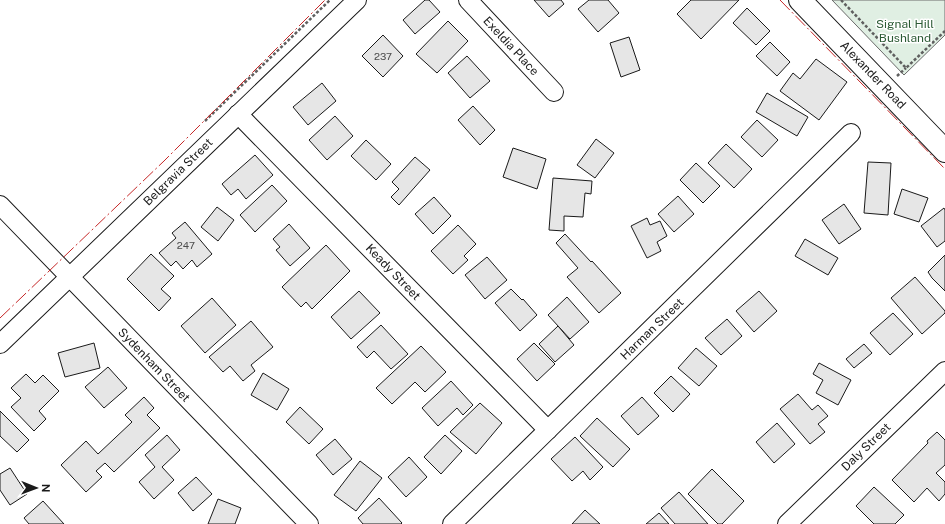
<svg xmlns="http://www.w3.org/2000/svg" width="945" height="524" viewBox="0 0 945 524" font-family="'Public Sans',sans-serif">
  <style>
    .green { fill: #e0efe3; stroke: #6a6a6a }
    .building { fill: #e6e6e6; stroke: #1a1a1a }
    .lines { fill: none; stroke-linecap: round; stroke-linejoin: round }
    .minor-casing { stroke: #1a1a1a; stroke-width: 20 }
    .major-casing { stroke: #1a1a1a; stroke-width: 24 }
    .path { stroke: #5f5f5f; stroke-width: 2.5; stroke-dasharray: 3 2; stroke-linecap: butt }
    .minor { stroke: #fff; stroke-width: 18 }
    .major { stroke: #fff; stroke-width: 22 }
    .power { stroke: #c62828; stroke-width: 1; stroke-dasharray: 14 3 2 3; stroke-linecap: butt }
    .labels { text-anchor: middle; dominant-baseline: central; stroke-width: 3; stroke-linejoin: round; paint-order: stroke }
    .number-label { font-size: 10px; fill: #4d4d4d }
    .park-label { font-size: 12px; fill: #2b5a34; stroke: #fff }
    .street-label { font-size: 12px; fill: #1a1a1a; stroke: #fff }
  </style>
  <rect width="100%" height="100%" fill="#fff"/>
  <path class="green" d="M832,0H945V35L904,75Z"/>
  <g class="building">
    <path d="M425,0H429L440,12L415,34L403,20Z"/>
    <path d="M534,0H561L564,4L549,17Z"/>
    <path d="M589,0H608L619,13L598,32L578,9Z"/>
    <path d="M691,0H739L701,39L677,14Z"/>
    <path d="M747,8L770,31L756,45L733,23Z"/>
    <path d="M448,21L468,41L437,73L416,54Z"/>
    <path d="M383,35L403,56L383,77L362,56Z"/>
    <path d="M629,37L640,70L621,77L610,43Z"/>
    <path d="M770,42L790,62L777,76L756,56Z"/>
    <path d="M467,56L490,81L470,98L448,73Z"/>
    <path d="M816,59L847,82L819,120L780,91L793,73L800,79Z"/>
    <path d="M322,83L336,101L308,125L293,107Z"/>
    <path d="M767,93L808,117L797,136L756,112Z"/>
    <path d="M473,106L495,130L480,145L458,120Z"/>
    <path d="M335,116L353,136L327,160L309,140Z"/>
    <path d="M757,120L778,140L762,157L741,137Z"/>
    <path d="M596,139L614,153L595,178L577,165Z"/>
    <path d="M366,140L391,164L376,180L351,156Z"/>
    <path d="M726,144L752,169L734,188L708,163Z"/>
    <path d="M513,148L546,159L537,189L503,177Z"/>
    <path d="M255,155L273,175L246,199L238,189L231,195L222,184Z"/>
    <path d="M415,157L430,170L399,205L391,197L399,189L392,182Z"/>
    <path d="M868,162L891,163L888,215L864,213Z"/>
    <path d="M696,163L720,186L703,203L680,180Z"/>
    <path d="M553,178L592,181L591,194L585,193L583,217L564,216V231L549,230Z"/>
    <path d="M272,185L287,201L255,232L240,215Z"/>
    <path d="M902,189L928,198L919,222L894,214Z"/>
    <path d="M678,196L694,214L674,232L658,214Z"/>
    <path d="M434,197L451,216L433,234L415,214Z"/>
    <path d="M844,204L861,229L839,244L822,220Z"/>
    <path d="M217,207L234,220L218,241L201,227Z"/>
    <path d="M944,208L945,210V241L937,247L921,226Z"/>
    <path d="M647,218L650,225L660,221L667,236L657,242L661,251L647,258L631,226Z"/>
    <path d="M185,222L212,254L197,267L192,260L183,269L176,261L171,266L159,253L176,238L172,233Z"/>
    <path d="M289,224L310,248L290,266L276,250L280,247L273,239Z"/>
    <path d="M458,225L476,244L464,256L468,260L453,274L431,251Z"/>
    <path d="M565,234L591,262L592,261L621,293L599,313L567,277L578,268L556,243Z"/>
    <path d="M805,239L838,258L828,275L795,256Z"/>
    <path d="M326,245L350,271L312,309L306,302L301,307L282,287Z"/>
    <path d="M151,254L174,276L161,289L171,298L159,311L127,279Z"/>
    <path d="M945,255V291L932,278L928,272Z"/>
    <path d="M487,257L507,280L485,299L465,275Z"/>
    <path d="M915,277L945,311V313L922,334L891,298Z"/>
    <path d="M511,289L522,300L523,299L537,315L520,331L495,303Z"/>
    <path d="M359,291L380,313L351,339L331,317Z"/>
    <path d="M759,291L777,311L754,332L736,311Z"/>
    <path d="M567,297L589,322L570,339L548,315Z"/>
    <path d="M212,298L236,325L205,353L181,326Z"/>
    <path d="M893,313L913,334L890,355L870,333Z"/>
    <path d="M727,319L742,336L721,355L705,338Z"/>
    <path d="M251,321L273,347L251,365L255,371L243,381L230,366L223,372L209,357Z"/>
    <path d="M381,325L408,354L391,369L374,351L367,358L357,347Z"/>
    <path d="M558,326L574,345L555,362L539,344Z"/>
    <path d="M94,343L100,368L65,377L58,353Z"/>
    <path d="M534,343L555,364L537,381L517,359Z"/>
    <path d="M864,344L872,353L854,368L846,359Z"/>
    <path d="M421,346L446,372L425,392L415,382L392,404L376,388Z"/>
    <path d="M696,348L717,366L699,386L678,368Z"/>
    <path d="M819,363L851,380L838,405L816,393L823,380L813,374Z"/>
    <path d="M108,367L127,388L104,408L85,387Z"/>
    <path d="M263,373L289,389L277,410L251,395Z"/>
    <path d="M26,374L35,383L43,375L59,391L39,411L46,419L34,431L11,407L21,398L11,388Z"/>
    <path d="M671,376L690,394L673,412L654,393Z"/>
    <path d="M451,381L473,405L463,415L457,408L438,426L422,408Z"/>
    <path d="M798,394L812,410L818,405L828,416L818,424L825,432L810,444L780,409Z"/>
    <path d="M144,397L154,408L147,415L160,428L114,472L105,463L96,471L102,477L86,492L61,465L86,441L98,454L132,422L125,415Z"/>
    <path d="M642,397L659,416L638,435L621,416Z"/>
    <path d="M480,403L502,423L476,454L450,432Z"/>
    <path d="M300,407L323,429L309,444L286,422Z"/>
    <path d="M0,411L29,440L17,452L0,436Z"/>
    <path d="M597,418L630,449L613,467L580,436Z"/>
    <path d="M777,423L795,444L774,463L756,442Z"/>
    <path d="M937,432L945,440V465L936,473L945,482V494L939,501L927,488L914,502L892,480L928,443L927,441Z"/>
    <path d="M167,435L180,450L162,467L174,480L154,499L139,482L155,467L145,455Z"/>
    <path d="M445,435L462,451L441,474L424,457Z"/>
    <path d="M575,437L603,467L590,480L583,471L572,481L551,459Z"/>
    <path d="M335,439L352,459L333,475L316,455Z"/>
    <path d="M409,457L427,477L406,497L388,477Z"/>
    <path d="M360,461L382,478L356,511L334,495Z"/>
    <path d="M10,468L27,494L10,505L0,490V474Z"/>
    <path d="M712,469L744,501L722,524H718L688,494Z"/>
    <path d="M196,477L212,494L193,511L178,493Z"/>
    <path d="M874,487L904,515L895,524H874L856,506Z"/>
    <path d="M679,492L708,524H675L661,508Z"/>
    <path d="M379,498L402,523L401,524H363L358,518Z"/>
    <path d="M218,499L241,508L235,524H208Z"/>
    <path d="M43,501L64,524H29L24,518Z"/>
    <path d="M585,510L600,524H572Z"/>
    <path d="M659,513L669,524H646Z"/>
  </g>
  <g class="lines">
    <g class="minor-casing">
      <g id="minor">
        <path d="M468,0L554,92"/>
        <path d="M238,114L548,430"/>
        <path d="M0,205L309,524"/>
        <path d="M0,344L357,0"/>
        <path d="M452,524L851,133"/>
        <path d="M787,524L945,371"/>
      </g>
    </g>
    <g class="major-casing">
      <path id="major" d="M800,0L945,151"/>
    </g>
    <g class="path">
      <path d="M841,0L906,68L945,31"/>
      <path d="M897,76L906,68"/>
      <path d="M205,121L330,0"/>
    </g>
    <use href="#minor" class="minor"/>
    <use href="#major" class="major"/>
    <g class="power">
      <path d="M780,0L945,169"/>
      <path d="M0,318L164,161L325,0"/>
    </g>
  </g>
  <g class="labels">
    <g class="number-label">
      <text x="383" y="56">237</text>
      <text x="186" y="245">247</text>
    </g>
    <g class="park-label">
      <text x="905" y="24">Signal Hill<tspan x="905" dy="14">Bushland</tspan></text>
    </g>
    <g class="street-label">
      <text transform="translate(511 46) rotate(47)">Exeldia Place</text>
      <text transform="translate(873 75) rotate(46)">Alexander Road</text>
      <text transform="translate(178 172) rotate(-44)">Belgravia Street</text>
      <text transform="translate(393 272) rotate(46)">Keady Street</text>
      <text transform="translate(652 329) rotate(-44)">Harman Street</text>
      <text transform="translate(154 365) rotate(46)">Sydenham Street</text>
      <text transform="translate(866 447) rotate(-44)">Daly Street</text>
    </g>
  </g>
  <g transform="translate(36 488) rotate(91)" stroke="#ffffff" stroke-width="3" paint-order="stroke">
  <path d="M0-3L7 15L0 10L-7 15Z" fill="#1a1a1a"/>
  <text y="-6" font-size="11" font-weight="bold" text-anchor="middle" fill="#1a1a1a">N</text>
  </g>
</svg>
